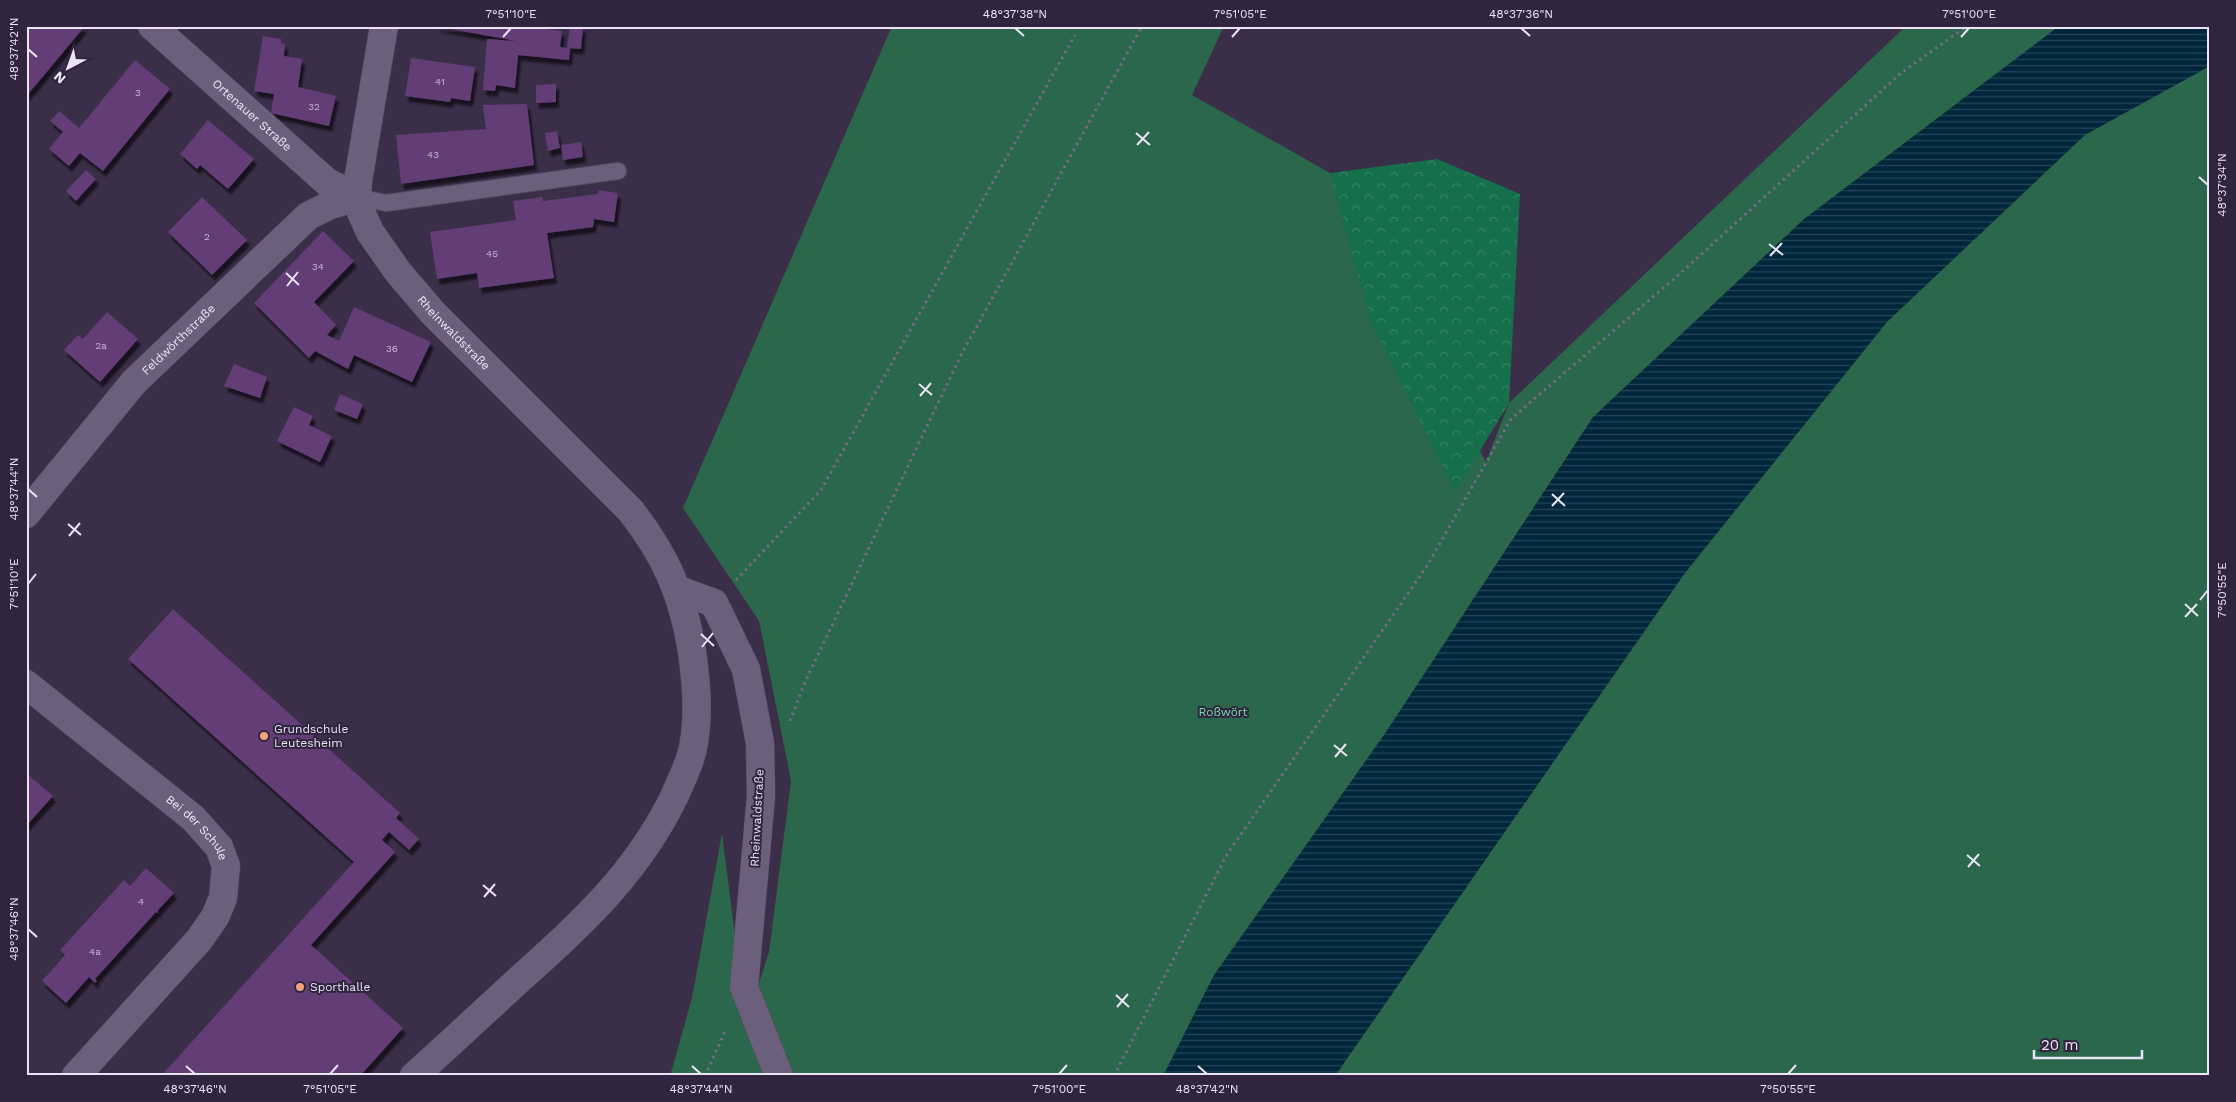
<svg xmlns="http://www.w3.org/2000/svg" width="2236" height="1102" viewBox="0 0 2236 1102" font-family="'Work Sans',sans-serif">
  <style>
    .green { fill: #2a674b }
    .forest { fill: url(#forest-crowns) }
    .water { fill: url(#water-rules) }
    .building { fill: #633d75; filter: url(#shadow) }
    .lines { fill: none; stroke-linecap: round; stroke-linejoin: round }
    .lane-casing { stroke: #564c62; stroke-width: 18 }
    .street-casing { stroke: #564c62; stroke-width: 29 }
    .path { stroke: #756b82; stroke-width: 3; stroke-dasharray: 2.5 4; stroke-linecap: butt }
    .lane { stroke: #6c5f7c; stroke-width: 16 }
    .street { stroke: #6c5f7c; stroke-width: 28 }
    .ticks { fill: none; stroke: #ebe4f5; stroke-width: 2 }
    .poi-dot { fill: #f1a17d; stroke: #30243e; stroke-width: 2 }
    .labels { text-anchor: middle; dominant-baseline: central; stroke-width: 4; stroke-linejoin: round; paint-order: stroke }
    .number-label { font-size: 10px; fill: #c9bad5 }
    .street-label { font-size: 12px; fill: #ebe4f5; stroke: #30243e }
    .park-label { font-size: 12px; fill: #72e3ad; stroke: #30243e }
    .poi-label { font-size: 12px; fill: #ebe4f5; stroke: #30243e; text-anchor: start }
    .neatline { fill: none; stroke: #ebe4f5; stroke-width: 2 }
    .ticks-label { font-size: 12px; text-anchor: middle; fill: #ebe4f5 }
  </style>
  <defs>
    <pattern id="forest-crowns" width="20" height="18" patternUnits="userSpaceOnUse" patternTransform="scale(1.25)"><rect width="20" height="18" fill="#156f4b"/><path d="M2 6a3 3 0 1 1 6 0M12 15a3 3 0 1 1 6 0" fill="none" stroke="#378366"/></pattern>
    <pattern id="water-rules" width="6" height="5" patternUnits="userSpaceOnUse" patternTransform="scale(1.25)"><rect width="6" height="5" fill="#00263c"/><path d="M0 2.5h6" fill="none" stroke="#254559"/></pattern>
    <filter id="shadow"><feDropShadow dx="3" dy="5.5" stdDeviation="1" flood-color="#0009"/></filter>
  </defs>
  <rect width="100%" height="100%" fill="#3a2e48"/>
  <path class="green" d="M892,26H1224L1192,95L1330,173L1486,462L1509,403L1906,26H2210V1076H670L692,998L722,833L746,1023L769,952L791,781L759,621L683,508Z"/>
  <path class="forest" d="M1437,159L1520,194L1509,403L1455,492L1372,324L1330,173Z"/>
  <path class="water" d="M2059,26H2210V66L2085,135L1887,322L1685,573L1335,1076H1163L1214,975L1386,732L1593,417L1804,219Z"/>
  <g class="building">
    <path d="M85,26L35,86L26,96V27Z"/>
    <path d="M434,26H546V29L562,31L560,47L567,48L570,26L583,27L581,49L570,48L569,60L518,55L515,88L496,85L495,91L483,90L487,39L516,41Z"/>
    <path d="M263,36L281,39V43L285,44L284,56L302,59L298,87L336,96L329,126L271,113L274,94L254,91Z"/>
    <path d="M411,58L475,67L470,101L451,98L450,102L405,96Z"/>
    <path d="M135,60L170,89L103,171L80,153L69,166L49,149L63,132L50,121L59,111L79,128Z"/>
    <path d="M556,84V102L536,103V85Z"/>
    <path d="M527,104L534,165L401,184L396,135L486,129L483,105Z"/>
    <path d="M208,120L254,159L228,189L200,165L197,169L180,154Z"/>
    <path d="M557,131L560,148L548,151L545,133Z"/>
    <path d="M581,142L583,157L563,160L561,145Z"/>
    <path d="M86,170L96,179L76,201L66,191Z"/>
    <path d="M599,190L618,193L614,222L594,219L593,227L547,233L554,278L479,288L477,273L437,279L430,232L516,220L513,201L542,197L543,201L598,194Z"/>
    <path d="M202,197L247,240L212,275L168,232Z"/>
    <path d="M323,231L354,261L314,302L336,325L327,335L339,341L354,307L431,342L412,382L354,355L348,369L315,351L309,358L254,303Z"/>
    <path d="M107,312L138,339L100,382L64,350L78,335L83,339Z"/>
    <path d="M234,364L267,377L260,398L224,386Z"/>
    <path d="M340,394L363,404L357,419L334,410Z"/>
    <path d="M294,407L313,416L309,425L332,436L320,462L277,441Z"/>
    <path d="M173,609L400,813L396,818L419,839L409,850L389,832L382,840L395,852L311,945L403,1028L360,1076H161L354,862L128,659Z"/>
    <path d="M26,773L53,796L26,826Z"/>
    <path d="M146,868L174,893L158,910V913L156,912L95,979L97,981L95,983L89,977L66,1003L42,981L65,955L60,950L124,880L130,886Z"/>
  </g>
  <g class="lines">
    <g class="lane-casing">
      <path id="lane" d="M357,197L386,203L618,171"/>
    </g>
    <g class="street-casing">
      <g id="street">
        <path id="s1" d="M152,26L327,182L357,197"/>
        <path id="s2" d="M384,26L358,181L357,197L361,212L370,232L398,272L433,313L631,511C666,556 683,595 692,651C696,681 699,712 694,742C692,760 682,778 675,795C639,870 584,922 523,976C487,1009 451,1043 414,1076"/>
        <path id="s3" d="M26,514L134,382L308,216L330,205L357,197"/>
        <path d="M676,589L714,603L746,669L760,743L761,796L744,987L779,1076"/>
        <path id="s4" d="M26,684L193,818L219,847L226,866L223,898L215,917L199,940L76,1076"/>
      </g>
    </g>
    <g class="path">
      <path d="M736,580L821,490L1075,35"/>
      <path d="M790,721L805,682L960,357L1142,26"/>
      <path d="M705,1076L726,1029"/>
      <path d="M1114,1076L1226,856L1427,566L1511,419L1683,271L1901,73L1967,26"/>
    </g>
    <use href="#lane" class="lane"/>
    <use href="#street" class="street"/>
  </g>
  <path class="ticks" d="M1015,28L1024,36M1521,28L1530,36M503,37L511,28M1232,37L1240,28M1961,37L1969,28M28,49L37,57M1136,133L1150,145M1137,145L1149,132M2199,177L2208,185M1769,244L1783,255M1770,256L1782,243M286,273L299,285M287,286L298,272M919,384L932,395M920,396L931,383M28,489L37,497M1552,494L1565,506M1552,506L1564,493M68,524L81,535M69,536L80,523M28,584L36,574M2200,600L2208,590M2185,604L2198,616M2185,617L2197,604M701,634L714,646M702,647L713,633M1334,745L1347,756M1335,757L1346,744M1967,855L1980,866M1968,867L1979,854M483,885L496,896M484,897L495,884M28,929L37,937M1116,995L1129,1007M1117,1007L1128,994M186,1066L195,1074M692,1066L701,1074M1198,1066L1207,1074M330,1074L338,1065M1059,1074L1067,1065M1788,1074L1796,1065"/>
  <g class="poi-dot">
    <circle cx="264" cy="736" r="5"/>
    <circle cx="300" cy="987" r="5"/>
  </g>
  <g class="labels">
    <g class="number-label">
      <text x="440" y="81">41</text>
      <text x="138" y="92">3</text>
      <text x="314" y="106">32</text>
      <text x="433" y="154">43</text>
      <text x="207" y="236">2</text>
      <text x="492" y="253">45</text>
      <text x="318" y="266">34</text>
      <text x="101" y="345">2a</text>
      <text x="392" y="348">36</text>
      <text x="141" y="901">4</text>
      <text x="95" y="951">4a</text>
    </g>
    <g class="street-label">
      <text stroke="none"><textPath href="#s1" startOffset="134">Ortenauer Straße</textPath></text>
      <text stroke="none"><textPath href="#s2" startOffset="342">Rheinwaldstraße</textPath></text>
      <text stroke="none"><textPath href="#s3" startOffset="232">Feldwörthstraße</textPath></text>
      <text transform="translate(757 818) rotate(-87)">Rheinwaldstraße</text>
      <text stroke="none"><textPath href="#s4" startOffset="224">Bei der Schule</textPath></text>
    </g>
    <g class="park-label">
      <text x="1223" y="712">Roßwört</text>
    </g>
    <g class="poi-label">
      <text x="274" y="729">Grundschule<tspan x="274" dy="14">Leutesheim</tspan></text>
      <text x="310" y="987">Sporthalle</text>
    </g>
  </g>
  <rect width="2236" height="1102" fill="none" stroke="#30243e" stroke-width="55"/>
  <g transform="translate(68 68) rotate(221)" stroke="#30243e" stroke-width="4" paint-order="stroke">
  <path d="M0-4L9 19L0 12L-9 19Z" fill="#ebe4f5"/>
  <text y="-8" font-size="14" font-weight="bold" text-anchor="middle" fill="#ebe4f5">N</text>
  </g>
  <path d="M2034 1050v8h108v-8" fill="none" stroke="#ebe4f5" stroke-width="2.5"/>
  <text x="2041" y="1050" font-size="15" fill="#ebe4f5" stroke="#30243e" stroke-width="4" paint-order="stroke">20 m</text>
  <rect x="28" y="28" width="2180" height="1046" class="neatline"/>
  <g class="ticks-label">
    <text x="511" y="18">7°51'10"E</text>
    <text x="1015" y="18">48°37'38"N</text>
    <text x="1240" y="18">7°51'05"E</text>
    <text x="1521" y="18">48°37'36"N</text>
    <text x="1969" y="18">7°51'00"E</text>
    <text transform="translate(14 49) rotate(-90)" y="4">48°37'42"N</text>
    <text transform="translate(2222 185) rotate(-90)" y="4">48°37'34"N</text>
    <text transform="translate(14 489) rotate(-90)" y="4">48°37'44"N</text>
    <text transform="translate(14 584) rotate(-90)" y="4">7°51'10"E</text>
    <text transform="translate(2222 590) rotate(-90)" y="4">7°50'55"E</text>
    <text transform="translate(14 929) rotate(-90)" y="4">48°37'46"N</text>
    <text x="195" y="1093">48°37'46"N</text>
    <text x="330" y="1093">7°51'05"E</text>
    <text x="701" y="1093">48°37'44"N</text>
    <text x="1059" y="1093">7°51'00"E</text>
    <text x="1207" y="1093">48°37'42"N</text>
    <text x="1788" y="1093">7°50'55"E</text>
  </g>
</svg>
